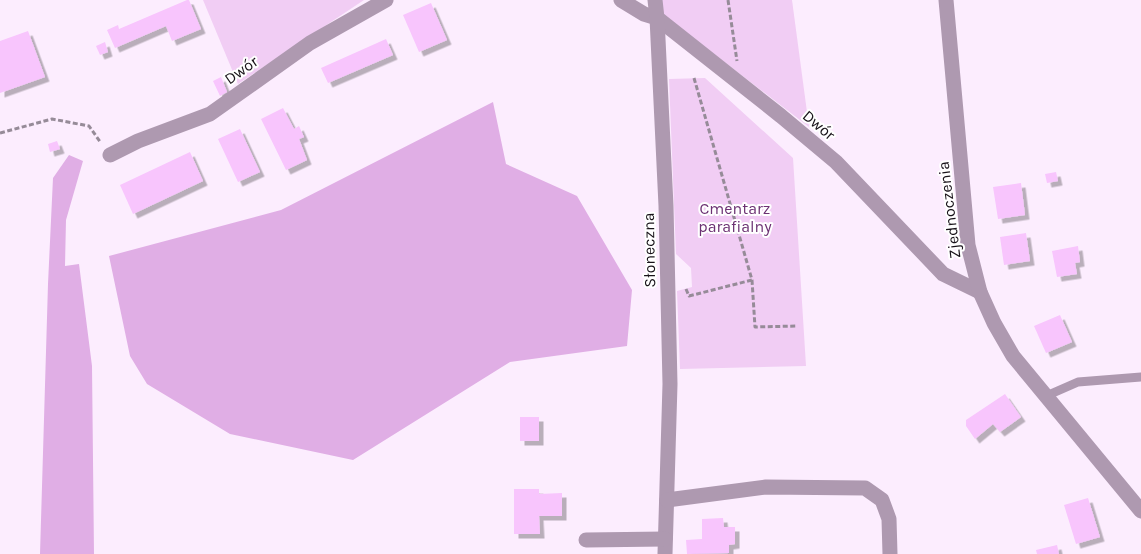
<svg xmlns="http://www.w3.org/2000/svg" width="1141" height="554" viewBox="0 0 1141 554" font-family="Karla,sans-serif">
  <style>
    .green { fill: #f1cdf4 }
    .forest { fill: #e0aee5 }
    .building { fill: #f8c5fd; filter: url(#shadow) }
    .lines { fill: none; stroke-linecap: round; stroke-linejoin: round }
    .path { stroke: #968b98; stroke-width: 3; stroke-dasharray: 5 2.5; stroke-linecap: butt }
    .lane { stroke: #ae99b0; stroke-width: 9 }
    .street { stroke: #ae99b0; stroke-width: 15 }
    .labels { text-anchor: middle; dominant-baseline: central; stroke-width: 4; stroke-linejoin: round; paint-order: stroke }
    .street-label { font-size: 16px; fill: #181219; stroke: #fff }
    .park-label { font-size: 16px; fill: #6c3173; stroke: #fff }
  </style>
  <defs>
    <filter id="shadow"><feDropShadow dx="4.5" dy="4.5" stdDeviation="0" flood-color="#0004"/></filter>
  </defs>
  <rect width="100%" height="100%" fill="#fcedfe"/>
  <g class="green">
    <path d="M203,0H364L238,84Z"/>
    <path d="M661,0H792L809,127L662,14Z"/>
    <path d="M705,78L793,158L806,366L680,369L677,291L692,287L691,268L676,254L669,79Z"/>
  </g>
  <g class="forest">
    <path d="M493,102L506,164L577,196L632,290L627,346L510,362L353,460L230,434L147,384L130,356L109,256L281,210Z"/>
    <path d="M69,155L83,161L66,220L65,266L79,264L92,366L94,554H40L48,284L53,178Z"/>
  </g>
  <g class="building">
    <path d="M187,0H189L201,29L172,41L166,26L115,48L107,30L118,25L119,29Z"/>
    <path d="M431,3L447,40L419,52L403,15Z"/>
    <path d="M28,31L45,77L0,93V41Z"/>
    <path d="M386,39L393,55L328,83L321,68Z"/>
    <path d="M105,42L108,52L100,55L96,46Z"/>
    <path d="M221,77L227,92L220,96L213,81Z"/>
    <path d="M283,108L294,129L299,126L304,137L299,139L307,160L286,170L261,119Z"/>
    <path d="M240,129L260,172L238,182L218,139Z"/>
    <path d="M57,141L60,149L50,152L48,144Z"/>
    <path d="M190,152L203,181L133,214L120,185Z"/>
    <path d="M1056,172L1058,181L1047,183L1045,174Z"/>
    <path d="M1021,183L1025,215L998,219L993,187Z"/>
    <path d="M1026,233L1030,261L1004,265L1000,237Z"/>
    <path d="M1078,246L1080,262L1075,263L1077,274L1057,277L1052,251Z"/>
    <path d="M1060,315L1072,342L1046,353L1034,326Z"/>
    <path d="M1005,394L1021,417L1000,432L993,424L975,439L966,426V420Z"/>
    <rect x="520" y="417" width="19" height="24"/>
    <path d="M514,489H539V494L562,493V516H539L540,534H514Z"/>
    <path d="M1088,498L1100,537L1076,544L1064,505Z"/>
    <path d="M723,518L724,527H735V544L729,545V553L687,554L686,540L702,539V519Z"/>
    <path d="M1057,545L1059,554H1037L1036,550Z"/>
  </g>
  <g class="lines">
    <g class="path">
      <path d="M728,0L737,61"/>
      <path d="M694,78L752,280L755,327L796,326"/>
      <path d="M0,133L52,119L89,126L101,143"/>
      <path d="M686,289L689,296L752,280"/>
    </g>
    <path class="lane" d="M1046,396L1078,382L1141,377"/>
    <g class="street">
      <path d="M621,0L644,14L657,18L781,116L836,162L943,274L980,292"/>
      <path d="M655,0L657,18L666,206L670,384L665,554"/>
      <path d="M946,0L968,245L980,292L994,323L1013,356L1141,511"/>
      <path d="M110,155L138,141L210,114L310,43L386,0"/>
      <path d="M667,500L766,487L865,488L882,500L889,519L890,554"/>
      <path d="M586,540L665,539"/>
    </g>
  </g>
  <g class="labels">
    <g class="street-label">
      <text transform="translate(241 70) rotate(-35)">Dwór</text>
      <text transform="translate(819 125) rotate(40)">Dwór</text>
      <text transform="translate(949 210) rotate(-97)">Zjednoczenia</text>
      <text transform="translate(649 250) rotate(-91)">Słoneczna</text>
    </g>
    <g class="park-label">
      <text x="735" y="208">Cmentarz<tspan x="735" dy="18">parafialny</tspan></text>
    </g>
  </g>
</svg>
